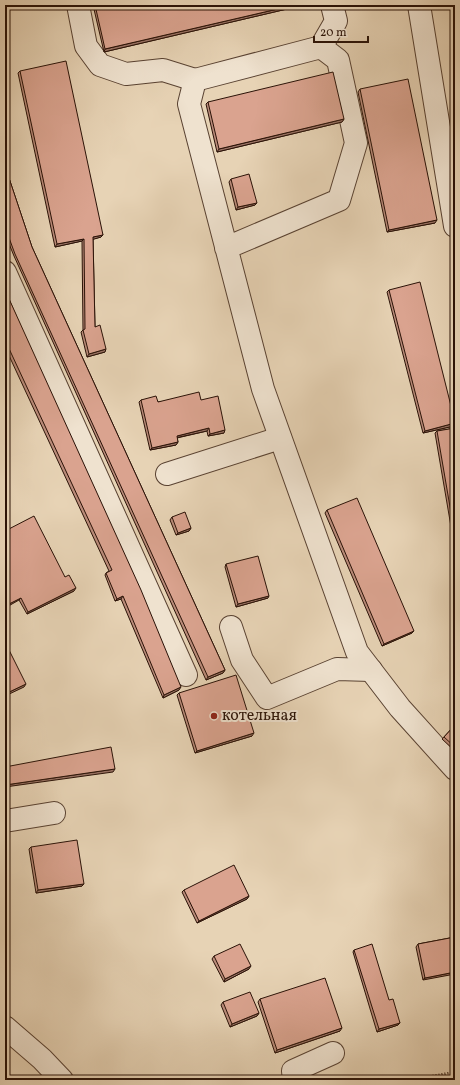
<svg xmlns="http://www.w3.org/2000/svg" width="460" height="1085" viewBox="0 0 460 1085" font-family="Vollkorn,serif">
  <style>
    .lines { fill: none; stroke-linecap: round; stroke-linejoin: round }
    .minor-casing { stroke: #594232; stroke-width: 24 }
    .path { stroke: #2a1207; stroke-width: 2.5; stroke-dasharray: 1 2; stroke-linecap: butt }
    .minor { stroke: #efe2cf; stroke-width: 22 }
    .wall { fill: #bb8c7b; stroke: #2a1207 }
    .shaded-wall { fill: #997264; stroke: #2a1207 }
    .building { fill: #daa38f; stroke: #2a1207 }
    .poi-dot { fill: #8f2418; stroke: #efe2cf; stroke-width: 1.5 }
    .labels { text-anchor: middle; dominant-baseline: central; stroke-width: 4; stroke-linejoin: round; paint-order: stroke }
    .poi-label { font-size: 16px; fill: #2a1207; stroke: #efe2cf; text-anchor: start }
  </style>
  <rect width="100%" height="100%" fill="#e7d3b5"/>
  <filter id="stains"><feTurbulence type="fractalNoise" baseFrequency=".005" numOctaves="4"/><feColorMatrix values="0 0 0 0 .2 0 0 0 0 .09 0 0 0 0 .02 0 0 0 .5 -.17"/></filter>
  <radialGradient id="worn" r=".72"><stop offset=".6" stop-color="#630" stop-opacity="0"/><stop offset="1" stop-color="#630" stop-opacity=".3"/></radialGradient>
  <g class="lines">
    <g class="minor-casing">
      <g id="minor">
        <path d="M78,5L86,46L100,65L126,74L163,70L195,80"/>
        <path d="M419,5L455,226"/>
        <path d="M321,47L336,21L332,5"/>
        <path d="M226,248L339,200L356,143L338,60L321,47L195,80L189,104L263,389L357,652L400,708L455,769"/>
        <path d="M5,272L186,675"/>
        <path d="M167,474L280,438"/>
        <path d="M231,627L242,660L267,698L337,669L371,670"/>
        <path d="M5,821L54,813"/>
        <path d="M5,1027L42,1059L62,1080"/>
        <path d="M294,1080L293,1071L333,1053"/>
      </g>
    </g>
    <path class="path" d="M409,1080L455,1072"/>
    <use href="#minor" class="minor"/>
  </g>
  <g class="wall">
    <path d="M93,5H304L104,52Z"/>
    <path d="M20,71L103,235L101,237L93,239L95,327L105,352L87,357L81,332L83,330L82,241L55,247L18,73Z"/>
    <path d="M360,89L435,223L387,232L358,92Z"/>
    <path d="M208,102L344,119L342,122L217,152L206,104Z"/>
    <path d="M5,166L32,247L225,670L223,673L206,680L14,256L5,234Z"/>
    <path d="M231,179L257,203L255,205L236,210L229,182Z"/>
    <path d="M5,290L179,690L163,698L121,599L115,601L105,575L106,573L109,571L5,347Z"/>
    <path d="M389,290L454,426L423,433L387,292Z"/>
    <path d="M141,400L158,402L201,400L224,433L208,436L207,431L177,438L178,442L176,445L150,450L139,402Z"/>
    <path d="M455,428V550L435,433L437,431Z"/>
    <path d="M327,510L412,633L382,646L325,513Z"/>
    <path d="M172,517L191,528L189,531L176,535L170,520Z"/>
    <path d="M5,531L65,577L74,591L27,614L19,600Z"/>
    <path d="M226,564L268,598L236,607L225,567Z"/>
    <path d="M179,693L252,736L195,753L177,695Z"/>
    <path d="M455,725V751L442,739Z"/>
    <path d="M31,847L82,886L36,893L29,849Z"/>
    <path d="M184,890L249,896L247,899L197,923L182,892Z"/>
    <path d="M455,937L423,980L416,947L418,944Z"/>
    <path d="M354,950L400,1023L398,1025L377,1032L353,952Z"/>
    <path d="M214,956L249,969L224,982L212,959Z"/>
    <path d="M260,999L340,1031L275,1053L258,1002Z"/>
    <path d="M223,1002L259,1013L257,1016L230,1027L221,1005Z"/>
  </g>
  <g class="shaded-wall">
    <path d="M295,5H304L104,52L105,49Z"/>
    <path d="M344,119L342,122L217,152L219,149Z"/>
    <path d="M257,203L255,205L236,210L238,207Z"/>
    <path d="M437,220L435,223L387,232L389,230Z"/>
    <path d="M103,235L101,237L91,240L93,237Z"/>
    <path d="M84,239L82,241L55,247L57,244Z"/>
    <path d="M106,349L105,352L87,357L89,354Z"/>
    <path d="M455,423L454,426L423,433L425,431Z"/>
    <path d="M209,428L207,431L175,438L177,436Z"/>
    <path d="M225,430L224,433L208,436L210,434Z"/>
    <path d="M178,442L176,445L150,450L152,448Z"/>
    <path d="M191,528L189,531L176,535L178,533Z"/>
    <path d="M76,588L74,591L27,614L28,612Z"/>
    <path d="M123,596L121,599L115,601L117,599Z"/>
    <path d="M269,596L268,598L236,607L238,604Z"/>
    <path d="M21,598L19,600L5,608V606Z"/>
    <path d="M414,631L412,633L382,646L384,644Z"/>
    <path d="M225,670L223,673L206,680L208,677Z"/>
    <path d="M26,684L24,687L5,696V694Z"/>
    <path d="M181,687L179,690L163,698L164,695Z"/>
    <path d="M254,733L252,736L195,753L197,751Z"/>
    <path d="M115,769L113,772L5,787V785Z"/>
    <path d="M84,884L82,886L36,893L38,890Z"/>
    <path d="M249,896L247,899L197,923L199,921Z"/>
    <path d="M251,966L249,969L224,982L225,979Z"/>
    <path d="M455,972V974L423,980L425,978Z"/>
    <path d="M259,1013L257,1016L230,1027L232,1024Z"/>
    <path d="M400,1023L398,1025L377,1032L379,1029Z"/>
    <path d="M342,1028L340,1031L275,1053L277,1050Z"/>
  </g>
  <g class="building">
    <path d="M95,5H295L105,49Z"/>
    <path d="M66,61L103,235L93,237L95,327L100,325L106,349L89,354L83,330L85,329L84,239L57,244L20,71Z"/>
    <path d="M333,72L344,119L219,149L208,102Z"/>
    <path d="M408,79L437,220L389,230L360,89Z"/>
    <path d="M5,166L32,247L225,670L208,677L15,254L5,227Z"/>
    <path d="M249,174L257,203L238,207L231,179Z"/>
    <path d="M420,282L455,422V423L425,431L389,290Z"/>
    <path d="M5,290L141,590L181,687L164,695L123,596L117,599L106,573L112,570L5,340Z"/>
    <path d="M199,392L201,400L218,396L225,430L210,434L209,428L177,436L178,442L152,448L141,400L156,396L158,402Z"/>
    <path d="M455,428V536L437,431Z"/>
    <path d="M357,498L414,631L384,644L327,510Z"/>
    <path d="M185,512L191,528L178,533L172,517Z"/>
    <path d="M34,516L65,577L69,575L76,588L28,612L21,598L5,606V531Z"/>
    <path d="M258,556L269,596L238,604L226,564Z"/>
    <path d="M5,642L26,684L5,694Z"/>
    <path d="M236,675L254,733L197,751L179,693Z"/>
    <path d="M455,725V747L444,737Z"/>
    <path d="M111,747L115,769L5,785V767Z"/>
    <path d="M77,840L84,884L38,890L31,847Z"/>
    <path d="M234,865L249,896L199,921L184,890Z"/>
    <path d="M455,937V972L425,978L418,944Z"/>
    <path d="M240,944L251,966L225,979L214,956Z"/>
    <path d="M372,944L389,1000L393,999L400,1023L379,1029L354,950Z"/>
    <path d="M325,978L342,1028L277,1050L260,999Z"/>
    <path d="M250,992L259,1013L232,1024L223,1002Z"/>
  </g>
  <circle class="poi-dot" cx="214" cy="716" r="4"/>
  <g class="labels">
    <g class="poi-label">
      <text x="222" y="716">котельная</text>
    </g>
  </g>
  <rect width="460" height="1085" fill="none" stroke="#e7d3b5" stroke-width="20"/>
  <rect x="6" y="6" width="448" height="1073" fill="none" stroke="#2a1207" stroke-width="2"/>
  <rect x="10" y="10" width="440" height="1065" fill="none" stroke="#2a1207"/>
  <path d="M314 36v6h54v-6" fill="none" stroke="#2a1207" stroke-width="2"/>
  <text x="320" y="36" font-size="12" fill="#2a1207" stroke="#efe2cf" stroke-width="3" paint-order="stroke">20 m</text>
  <rect width="100%" height="100%" filter="url(#stains)"/>
  <rect width="100%" height="100%" fill="url(#worn)"/>
</svg>
